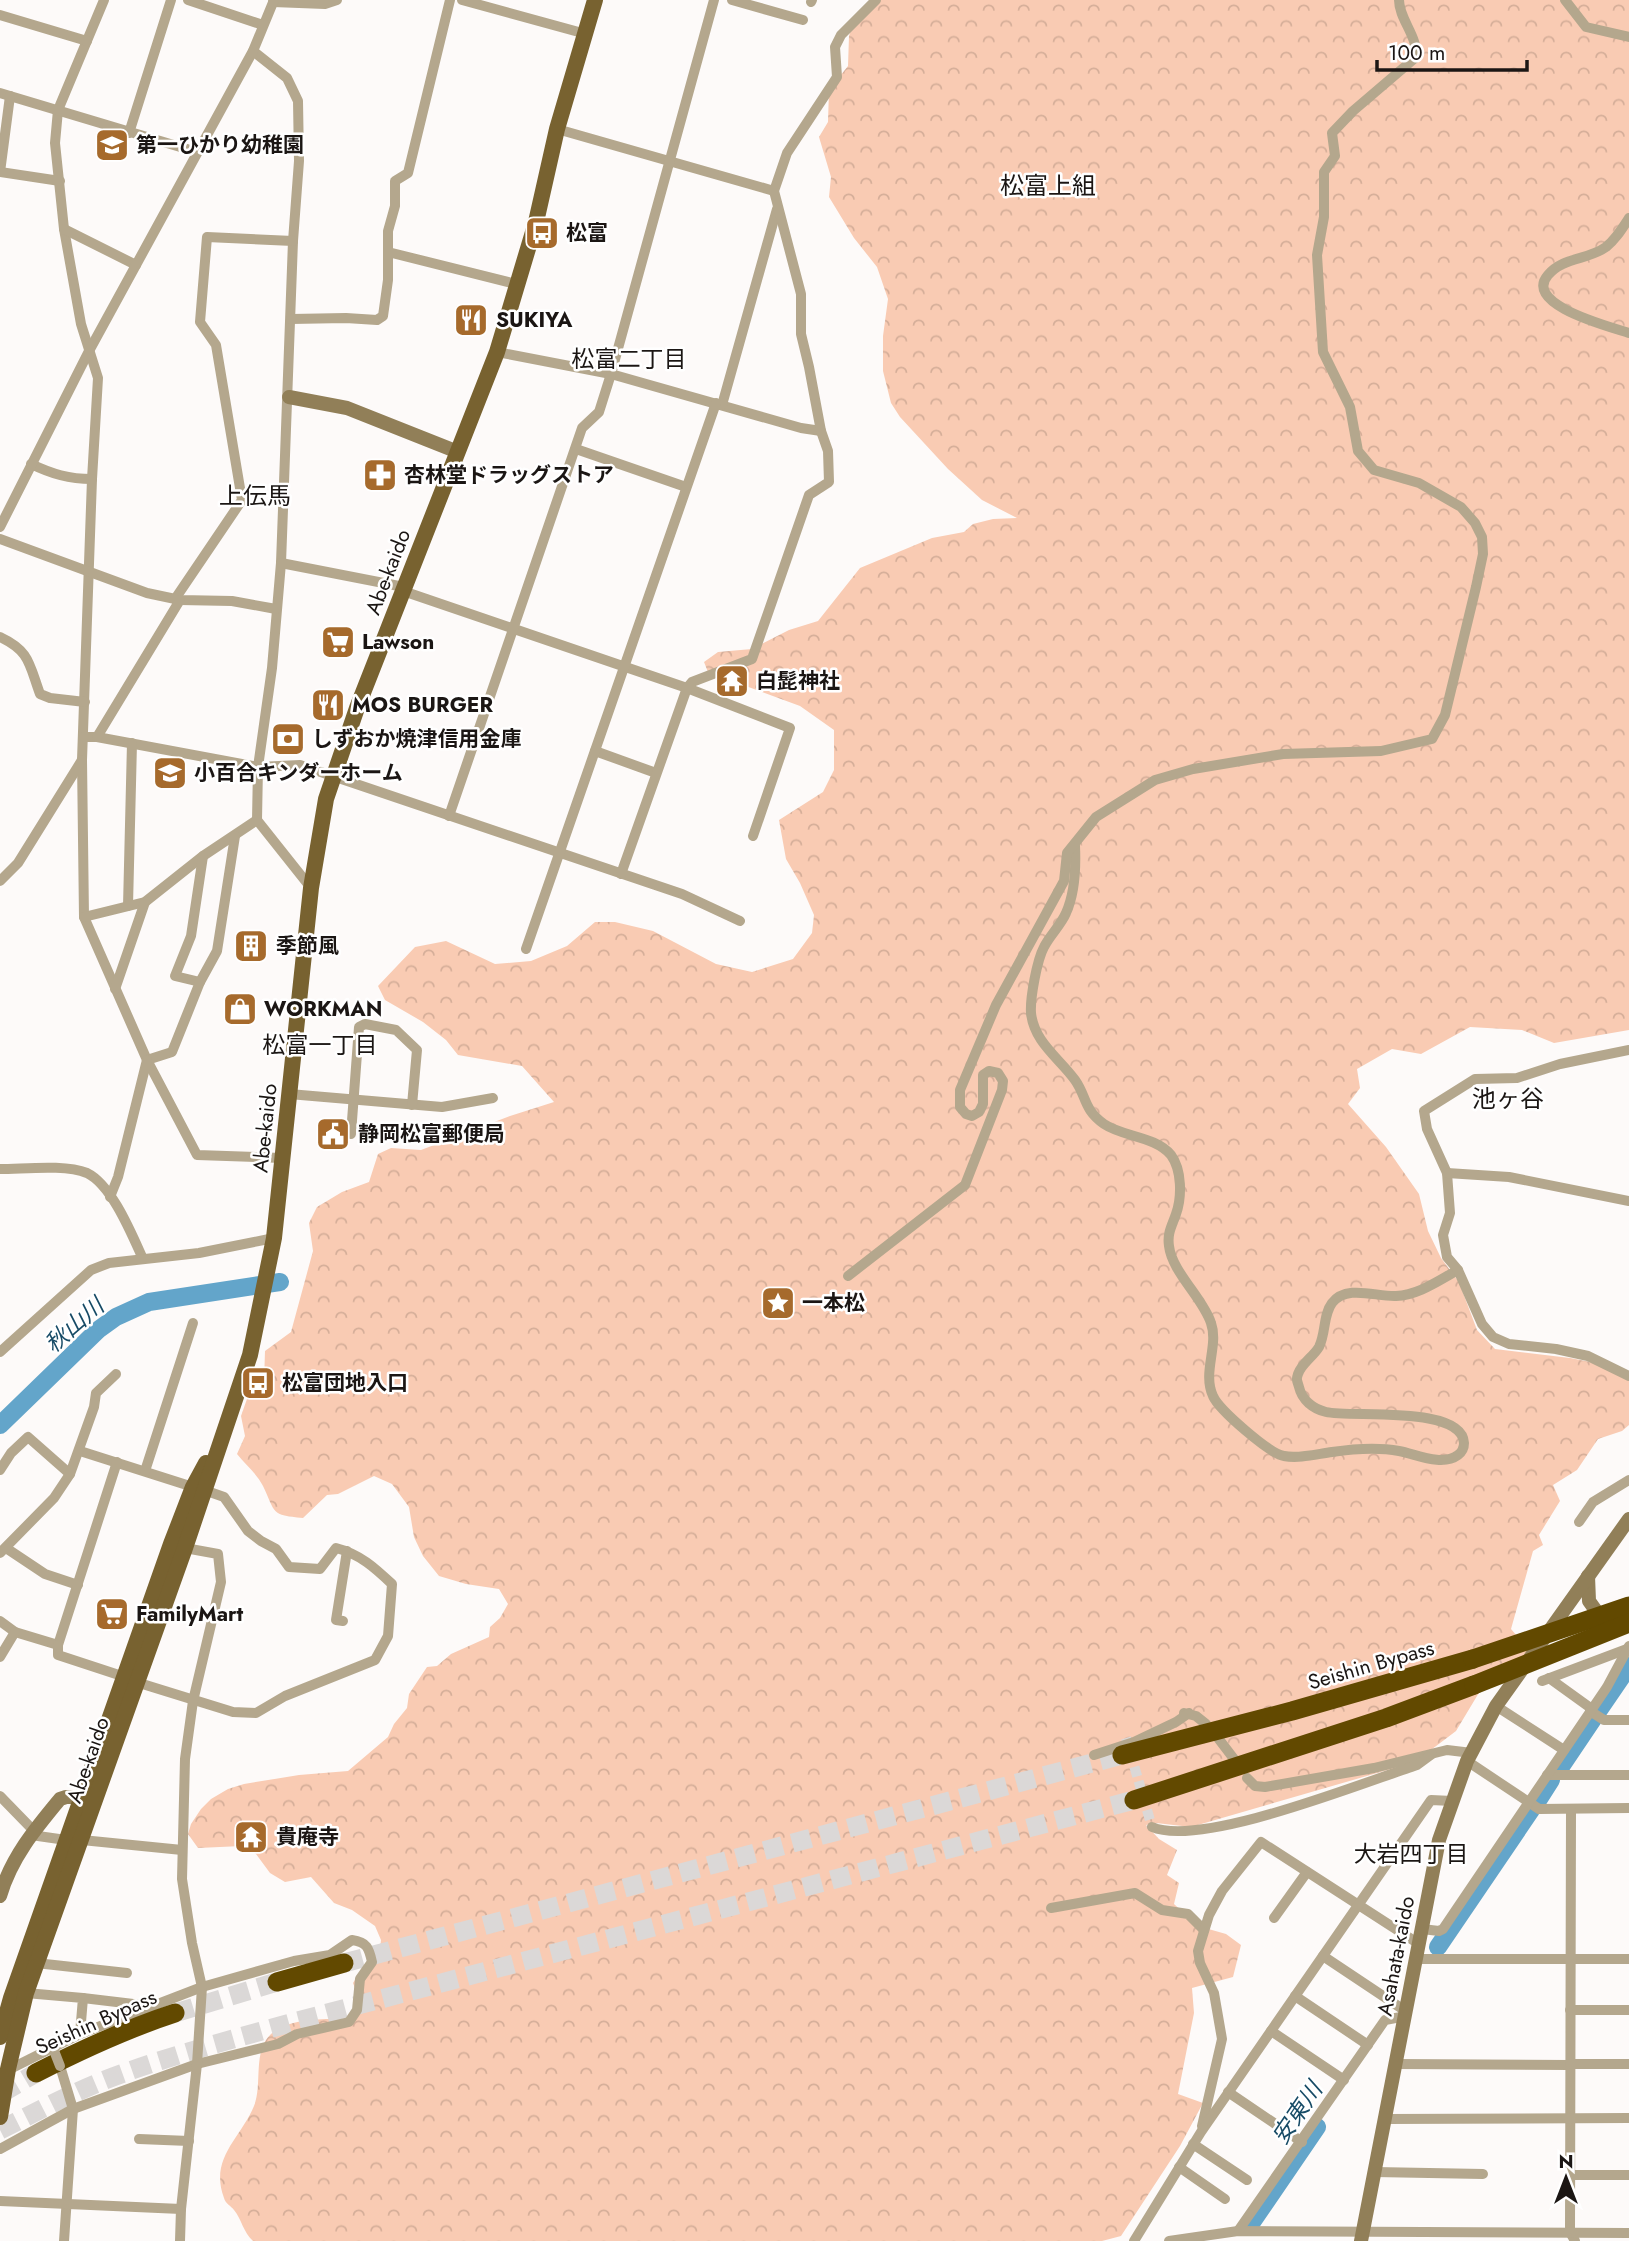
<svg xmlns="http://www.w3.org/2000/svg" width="1629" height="2241" viewBox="0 0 1629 2241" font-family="Jost,'Noto Sans JP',sans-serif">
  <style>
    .forest { fill: url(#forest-crowns) }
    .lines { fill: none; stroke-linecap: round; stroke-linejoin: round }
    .river { stroke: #63a5ca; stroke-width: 18 }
    .street-tunnel { stroke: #dbd8d7; stroke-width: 10; stroke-dasharray: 10 5; stroke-linecap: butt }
    .highway-tunnel { stroke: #dbd8d7; stroke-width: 19; stroke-dasharray: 19 10; stroke-linecap: butt }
    .street { stroke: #b4a78d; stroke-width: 10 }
    .secondary { stroke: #917f58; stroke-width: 14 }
    .primary { stroke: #786230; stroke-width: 16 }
    .highway { stroke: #624900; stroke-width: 19 }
    .street-bridge { stroke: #b4a78d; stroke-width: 10 }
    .highway-bridge { stroke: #624900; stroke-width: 19 }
    .labels { text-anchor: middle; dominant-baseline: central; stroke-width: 5; stroke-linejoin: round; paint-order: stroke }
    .poi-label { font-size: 21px; font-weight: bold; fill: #1b1614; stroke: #fff; text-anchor: start }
    .street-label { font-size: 21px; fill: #1b1614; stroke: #fff }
    .neighbourhood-label { font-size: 23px; fill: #1b1614; stroke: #fff }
    .water-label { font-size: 23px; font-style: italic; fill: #174b66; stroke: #fff }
    .quarter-label { font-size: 24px; fill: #1b1614; stroke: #fff }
  </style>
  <defs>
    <pattern id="forest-crowns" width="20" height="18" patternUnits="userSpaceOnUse" patternTransform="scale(1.75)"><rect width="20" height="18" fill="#f9cbb3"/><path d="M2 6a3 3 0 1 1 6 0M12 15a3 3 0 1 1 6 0" fill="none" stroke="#d5ae99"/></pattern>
  </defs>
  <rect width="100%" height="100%" fill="#fdfaf9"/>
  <path class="forest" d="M879,0H1629V1030L1554,1043L1522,1030L1470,1027L1421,1054L1392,1049L1357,1069L1360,1088L1348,1104L1386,1147L1419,1194L1428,1231L1441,1258L1459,1282L1477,1330L1495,1349L1570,1358L1606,1365L1629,1381V1425L1622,1431L1598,1439L1577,1470L1553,1485L1560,1501L1539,1535L1543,1545L1533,1551L1511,1629L1539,1662L1480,1691L1456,1731L1415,1762L1191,1827L1156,1823L1146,1825L1159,1839L1177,1850L1167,1875L1179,1883L1174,1904L1198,1926L1226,1934L1241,1945L1233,1977L1192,1988L1194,2013L1178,2094L1203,2103L1180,2146L1121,2236L1102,2241H253C243,2232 242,2220 234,2210C231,2206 225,2203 224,2198C209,2158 241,2138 254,2106C263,2084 252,2052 271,2034C291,2017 325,2019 349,2019L358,1996L353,1983L358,1975L366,1972L379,1960L381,1940L375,1926L352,1910L334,1903L311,1877L285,1882L270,1873L256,1854L242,1846L198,1848L188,1834L191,1824L201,1809L211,1799L228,1789L244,1784L299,1775L348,1771L388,1737L394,1724L407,1708L409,1694L427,1667L437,1666L451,1654L489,1637L490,1627L500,1618L508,1604L499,1589L466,1584L439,1576L423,1556L414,1537L409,1507L392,1484L374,1476L338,1494L327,1495L303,1518C270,1515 276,1513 263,1486C257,1474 245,1464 237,1454L245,1436L241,1416L248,1396L264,1382L265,1351L291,1332L313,1251L309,1223L317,1207L342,1192L369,1182L378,1154L391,1148L421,1150L510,1116L554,1102L522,1066L458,1055L446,1040L423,1022L385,1000L378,986L415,947L446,941L495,964L531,961L567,946L595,922H615L653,931L716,964L752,972L793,959L812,933L814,915L800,883L786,859L779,820L823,792L834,770V730L800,706L708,672L704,662L718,652L752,649L789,630L818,621L860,568L932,538L964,532L973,524L993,519L1017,518L982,500L948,469L900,417L891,403L883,371V336L888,299L877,267L854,238L829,197L831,177L819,137L828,122L829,90L848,66L849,36L854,20Z"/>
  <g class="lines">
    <g class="river">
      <path d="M0,1425L98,1330L116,1317L149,1302L280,1282"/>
      <path d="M1599,1710L1629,1666"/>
      <path d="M1558,1771L1593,1719"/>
      <path d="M1537,1802L1551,1780"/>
      <path d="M1438,1947L1531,1810"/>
      <path d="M1250,2225L1317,2127"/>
    </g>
    <path class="street-tunnel" d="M1126,1738L1152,1827"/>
    <g class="highway-tunnel">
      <path d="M344,1963L1122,1755"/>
      <path d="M175,2013L277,1982"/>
      <path d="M0,2094L36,2073"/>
      <path d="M0,2130C40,2110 79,2089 121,2074C176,2054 234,2039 290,2023L1134,1800"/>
    </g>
    <g class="street">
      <path d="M104,0L58,110L55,143L64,229L81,324L98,378L92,479L82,760L84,917L147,1060L197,1155L282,1158"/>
      <path d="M188,0L263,25"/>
      <path d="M462,0L586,34"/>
      <path d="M732,0L803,20"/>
      <path d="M1565,0L1586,27L1629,37"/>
      <path d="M273,2L325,4L337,0"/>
      <path d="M811,2L812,0"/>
      <path d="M0,15L87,41"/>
      <path d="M253,51L287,78L298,101L299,161L293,241L281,563L272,668L258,767L257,820L311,888"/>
      <path d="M0,93L197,152"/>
      <path d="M557,129L774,191"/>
      <path d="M129,133L171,0"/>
      <path d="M0,172L10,96"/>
      <path d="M0,172L60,181"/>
      <path d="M1629,218C1622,229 1616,239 1606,247C1588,260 1563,257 1548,275C1522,305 1612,327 1629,333"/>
      <path d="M64,229L136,265"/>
      <path d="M388,252L516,284"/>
      <path d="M291,319L346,318L377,320L383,316L388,280V231L395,206V181L408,173L450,0"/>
      <path d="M497,352L611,374L801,428L821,431"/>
      <path d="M722,405L777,209"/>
      <path d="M576,449L686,487"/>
      <path d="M31,464C52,474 69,479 92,479"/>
      <path d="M0,527L89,351L253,51L274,0"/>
      <path d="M0,539L147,593L180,600L232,601L276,609"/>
      <path d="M281,563L404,587"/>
      <path d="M403,591L687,688L790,728L753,836"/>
      <path d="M175,599L242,500L216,345L200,322L207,237L293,241"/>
      <path d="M0,637C30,651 29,664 40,694L50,698L85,702"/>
      <path d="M84,737H97L258,767L300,765L682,894L740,921"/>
      <path d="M97,737L180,600"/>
      <path d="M595,751L656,773"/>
      <path d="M449,816L582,428L599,412L611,374L714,0"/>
      <path d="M1075,846C1076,868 1075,893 1066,913C1061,925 1050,935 1044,947C1037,960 1030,998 1031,1013C1034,1042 1059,1058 1075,1080C1087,1097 1083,1109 1104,1124C1123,1137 1155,1136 1171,1155C1182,1170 1182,1197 1176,1214C1172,1226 1167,1233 1169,1246C1172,1272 1203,1298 1211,1323C1219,1346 1202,1372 1213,1396C1219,1410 1270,1454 1284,1456C1299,1459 1317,1454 1332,1452C1352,1449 1378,1447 1399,1451C1416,1454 1442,1467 1458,1455C1462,1452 1464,1448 1464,1443C1462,1405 1352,1418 1326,1412C1313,1409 1302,1400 1299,1387C1297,1380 1296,1380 1298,1374C1302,1363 1313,1357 1319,1347C1326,1333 1323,1315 1332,1303C1347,1284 1376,1297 1396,1296C1419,1295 1439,1280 1458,1270"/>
      <path d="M621,874L687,688L692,682L752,659L809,495L829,482L828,451L821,431L809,367L801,334V294L774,191L787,153L837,77L835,47L841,35L876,0"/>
      <path d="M0,881L18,863L82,760"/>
      <path d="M128,906L132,743"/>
      <path d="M84,917L145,902L203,856L257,820"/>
      <path d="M526,949L716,403"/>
      <path d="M200,982L175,976L191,936L203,856"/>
      <path d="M115,989L145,902"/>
      <path d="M1629,1050L1560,1064L1517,1078L1475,1079L1424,1111L1427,1129L1447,1173L1450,1213L1443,1235L1447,1257L1458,1270L1482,1324L1493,1337L1509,1344L1556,1349L1588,1356L1629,1376"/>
      <path d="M147,1060L172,1052L200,982L217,951L235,836"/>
      <path d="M289,1094L442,1107L493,1098"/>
      <path d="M351,1134L359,1027L365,1024L396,1030L417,1050L412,1105"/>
      <path d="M0,1169C24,1169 65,1164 87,1173C112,1185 132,1235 143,1259"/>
      <path d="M1447,1173L1509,1177L1629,1201"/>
      <path d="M110,1197L118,1177L147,1060"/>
      <path d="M848,1276L965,1185L1002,1090L1003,1081L998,1073L989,1071L983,1075V1104L979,1112L972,1116L966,1114L960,1107V1090L996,1005L1064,881L1067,853L1096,817L1155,780L1193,769L1283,754L1381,751L1432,739L1445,715L1476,587L1483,554L1482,537L1475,523L1461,507L1419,483L1374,470L1358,451L1350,407L1323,352L1317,255L1324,217V172L1335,156L1332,133L1353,111L1415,58C1420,38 1399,20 1399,0"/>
      <path d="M0,1352L91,1270L109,1263L199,1253L274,1238"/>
      <path d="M80,1451L193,1487"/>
      <path d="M0,1470L11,1453L28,1437L70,1474"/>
      <path d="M145,1471L193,1323"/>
      <path d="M1579,1522L1593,1502L1629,1480"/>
      <path d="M6,1548L45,1574L78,1585"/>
      <path d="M0,1553L54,1498L70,1474L94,1407L96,1393L116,1374"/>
      <path d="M0,1621L15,1632L58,1645L117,1462"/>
      <path d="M343,1621L336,1620L347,1551"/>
      <path d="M58,1645V1655L125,1677L136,1682L233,1712L256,1713L285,1696L375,1660L388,1636L392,1584C375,1568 360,1554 336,1548L320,1569L289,1567L276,1549L261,1541L248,1531L224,1497L204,1490"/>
      <path d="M0,1657L15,1632"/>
      <path d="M1549,1678L1592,1709"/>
      <path d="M1542,1681L1627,1649"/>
      <path d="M1496,1706L1564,1750"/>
      <path d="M1590,1711L1604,1720H1629"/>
      <path d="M1184,1713L1196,1716L1206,1724"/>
      <path d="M1218,1738L1234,1759"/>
      <path d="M1094,1755L1134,1742L1176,1722L1189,1713"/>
      <path d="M1467,1761L1539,1809L1629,1808"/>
      <path d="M1547,1775H1629"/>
      <path d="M1247,1778L1255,1786L1265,1787L1374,1768L1447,1750L1472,1753"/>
      <path d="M0,1796L34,1831"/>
      <path d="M1571,1809L1570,2232L1575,2241"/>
      <path d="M1152,1827C1201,1848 1362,1783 1417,1765L1432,1754"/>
      <path d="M31,1835L66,1840"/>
      <path d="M82,1840L182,1850"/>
      <path d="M1051,1908L1135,1893L1162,1910L1188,1914L1204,1930"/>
      <path d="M1274,1918L1307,1872"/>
      <path d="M1422,1929L1439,1931L1443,1929L1607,1687L1629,1646"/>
      <path d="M1323,1956L1407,2012"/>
      <path d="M1416,1959H1629"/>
      <path d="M36,1963L127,1973"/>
      <path d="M26,1993L83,1998L80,2034"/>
      <path d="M1295,1996L1368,2045"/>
      <path d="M83,1998L150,2006"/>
      <path d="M1570,2010H1629"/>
      <path d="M1271,2031L1344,2080"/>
      <path d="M1397,2064L1570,2065"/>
      <path d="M1570,2064H1629"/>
      <path d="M60,2066L73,2109L64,2241"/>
      <path d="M1228,2092L1302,2142"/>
      <path d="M1386,2119L1629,2118"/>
      <path d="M1202,2126L1222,2039L1214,1993L1200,1963L1198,1951L1209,1915L1222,1891L1261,1842L1419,1944"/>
      <path d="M139,2139L189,2141"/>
      <path d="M1193,2144L1247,2180"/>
      <path d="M0,2149L73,2109L197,2064L278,2044L297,2034L349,2022L357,2010L360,1979L372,1962C369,1948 367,1942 352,1940L330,1955L294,1961L202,1987L80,2034L6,2071"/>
      <path d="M1179,2167L1225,2199"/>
      <path d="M1375,2172L1483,2174"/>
      <path d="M1570,2175H1629"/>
      <path d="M0,2201L181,2209"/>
      <path d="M1238,2231L1385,2020L1406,2016"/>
      <path d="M180,2241L181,2209L197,2064L202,1987L192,1943L182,1879L185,1759L193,1701L221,1582L218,1554L185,1548"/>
      <path d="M1134,2241L1201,2132L1431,1800L1452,1801"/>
      <path d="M1169,2241L1238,2231L1629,2233"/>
    </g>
    <g class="secondary">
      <path d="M289,397L347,408L458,452"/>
      <path d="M1588,1576L1589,1601L1604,1622"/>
      <path d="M0,1896C11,1858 35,1829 60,1799L66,1797H82"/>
      <path d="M1361,2241L1439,1840L1467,1761L1496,1706L1629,1519"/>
    </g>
    <g class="primary">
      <path d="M0,2037L11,1998L171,1544L193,1487L206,1463"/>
      <path d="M0,2117L8,2069L26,1993L185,1548L250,1355L274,1238L311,888L326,799L357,708L497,352L536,222L557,129L595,0"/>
    </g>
    <g class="highway">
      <path d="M1122,1755L1292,1711L1473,1659"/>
      <path d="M1134,1800L1386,1718L1474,1685"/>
      <path d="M277,1982L344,1963"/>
      <path d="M36,2073C81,2050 126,2029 175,2013"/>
    </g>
    <path class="street-bridge" d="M53,2048L60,2066"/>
    <g class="highway-bridge">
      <path d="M1473,1659L1629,1606"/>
      <path d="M1474,1685L1629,1623"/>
    </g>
  </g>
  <defs>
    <g id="school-square" transform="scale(1.75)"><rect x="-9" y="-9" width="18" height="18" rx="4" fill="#a66a2c" stroke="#fff"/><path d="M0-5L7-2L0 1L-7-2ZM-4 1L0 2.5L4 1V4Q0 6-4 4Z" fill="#fff"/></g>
    <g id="bus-square" transform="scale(1.75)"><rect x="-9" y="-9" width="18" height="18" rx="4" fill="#a66a2c" stroke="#fff"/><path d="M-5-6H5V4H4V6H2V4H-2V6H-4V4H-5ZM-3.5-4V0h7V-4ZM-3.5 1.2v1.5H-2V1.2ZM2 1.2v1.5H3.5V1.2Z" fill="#fff"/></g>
    <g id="restaurant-square" transform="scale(1.75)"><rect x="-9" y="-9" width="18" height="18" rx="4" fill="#a66a2c" stroke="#fff"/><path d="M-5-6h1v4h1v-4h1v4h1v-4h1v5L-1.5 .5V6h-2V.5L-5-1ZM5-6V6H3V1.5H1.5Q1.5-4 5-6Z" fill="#fff"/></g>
    <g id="pharmacy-square" transform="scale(1.75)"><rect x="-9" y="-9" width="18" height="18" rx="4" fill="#a66a2c" stroke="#fff"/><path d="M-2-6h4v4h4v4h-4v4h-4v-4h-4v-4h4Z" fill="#fff"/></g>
    <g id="supermarket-square" transform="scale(1.75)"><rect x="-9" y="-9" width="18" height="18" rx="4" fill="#a66a2c" stroke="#fff"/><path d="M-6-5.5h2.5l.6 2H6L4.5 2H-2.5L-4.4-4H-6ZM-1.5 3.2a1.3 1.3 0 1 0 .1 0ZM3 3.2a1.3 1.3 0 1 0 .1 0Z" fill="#fff"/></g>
    <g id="temple-square" transform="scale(1.75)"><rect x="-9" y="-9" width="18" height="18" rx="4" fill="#a66a2c" stroke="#fff"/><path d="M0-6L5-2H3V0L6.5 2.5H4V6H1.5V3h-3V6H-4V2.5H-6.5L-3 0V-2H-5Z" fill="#fff"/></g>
    <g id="bank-square" transform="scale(1.75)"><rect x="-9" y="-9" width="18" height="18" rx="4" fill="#a66a2c" stroke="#fff"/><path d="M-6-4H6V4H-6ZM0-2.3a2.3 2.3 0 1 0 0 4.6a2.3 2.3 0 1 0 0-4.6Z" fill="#fff"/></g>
    <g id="building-square" transform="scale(1.75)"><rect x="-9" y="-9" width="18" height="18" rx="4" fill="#a66a2c" stroke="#fff"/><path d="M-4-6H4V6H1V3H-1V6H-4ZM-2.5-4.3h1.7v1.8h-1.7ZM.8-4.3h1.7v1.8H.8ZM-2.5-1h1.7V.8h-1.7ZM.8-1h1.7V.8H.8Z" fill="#fff"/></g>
    <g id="shop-square" transform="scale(1.75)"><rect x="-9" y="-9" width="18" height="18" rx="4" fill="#a66a2c" stroke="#fff"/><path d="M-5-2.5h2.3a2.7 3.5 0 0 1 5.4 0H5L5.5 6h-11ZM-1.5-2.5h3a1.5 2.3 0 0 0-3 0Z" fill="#fff"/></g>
    <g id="civic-square" transform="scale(1.75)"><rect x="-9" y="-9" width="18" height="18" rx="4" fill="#a66a2c" stroke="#fff"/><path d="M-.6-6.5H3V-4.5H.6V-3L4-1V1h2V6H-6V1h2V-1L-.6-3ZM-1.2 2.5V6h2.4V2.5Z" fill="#fff"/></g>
    <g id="sight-square" transform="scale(1.75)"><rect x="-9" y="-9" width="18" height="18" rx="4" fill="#a66a2c" stroke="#fff"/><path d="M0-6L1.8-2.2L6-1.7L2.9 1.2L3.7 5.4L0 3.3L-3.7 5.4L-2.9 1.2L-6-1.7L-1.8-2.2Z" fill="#fff"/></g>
  </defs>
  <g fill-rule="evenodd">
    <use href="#school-square" x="112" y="145"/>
    <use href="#bus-square" x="542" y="233"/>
    <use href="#restaurant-square" x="471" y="320"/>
    <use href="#pharmacy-square" x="380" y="475"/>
    <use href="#supermarket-square" x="338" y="642"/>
    <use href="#temple-square" x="732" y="681"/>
    <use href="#restaurant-square" x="328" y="705"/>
    <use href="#bank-square" x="288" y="739"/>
    <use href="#school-square" x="170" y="773"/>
    <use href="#building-square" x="251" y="946"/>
    <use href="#shop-square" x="240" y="1009"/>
    <use href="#civic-square" x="333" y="1134"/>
    <use href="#sight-square" x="778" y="1303"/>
    <use href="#bus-square" x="258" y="1383"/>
    <use href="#supermarket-square" x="112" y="1614"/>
    <use href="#temple-square" x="251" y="1837"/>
  </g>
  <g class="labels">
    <g class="poi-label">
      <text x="136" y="145">第一ひかり幼稚園</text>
      <text x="566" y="233">松富</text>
      <text x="496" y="320">SUKIYA</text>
      <text x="404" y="475">杏林堂ドラッグストア</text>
      <text x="362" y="642">Lawson</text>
      <text x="756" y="681">白髭神社</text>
      <text x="352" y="705">MOS BURGER</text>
      <text x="312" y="739">しずおか焼津信用金庫</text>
      <text x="194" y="773">小百合キンダーホーム</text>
      <text x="276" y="946">季節風</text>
      <text x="264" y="1009">WORKMAN</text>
      <text x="358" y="1134">静岡松富郵便局</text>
      <text x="802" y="1303">一本松</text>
      <text x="282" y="1383">松富団地入口</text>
      <text x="136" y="1614">FamilyMart</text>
      <text x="276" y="1837">貴庵寺</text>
    </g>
    <g class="street-label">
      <text transform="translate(388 572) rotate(-69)">Abe-kaido</text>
      <text transform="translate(265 1128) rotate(-84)">Abe-kaido</text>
      <text transform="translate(1371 1665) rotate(-16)">Seishin Bypass</text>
      <text transform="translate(88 1760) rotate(-71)">Abe-kaido</text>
      <text transform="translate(1396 1956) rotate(-79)">Asahata-kaido</text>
      <text transform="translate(96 2022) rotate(-24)">Seishin Bypass</text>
    </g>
    <g class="neighbourhood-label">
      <text x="629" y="359">松富二丁目</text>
      <text x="320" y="1045">松富一丁目</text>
      <text x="1411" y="1854">大岩四丁目</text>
    </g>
    <g class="water-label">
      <text transform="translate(74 1325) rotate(-41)">秋山川</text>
      <text transform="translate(1297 2113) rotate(-56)">安東川</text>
    </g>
    <g class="quarter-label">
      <text x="1048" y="185">松富上組</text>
      <text x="255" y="495">上伝馬</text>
      <text x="1508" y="1098">池ヶ谷</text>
    </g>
  </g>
  <g transform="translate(1566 2178)" stroke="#ffffff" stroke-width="5" paint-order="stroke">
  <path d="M0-5L12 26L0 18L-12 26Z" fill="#1b1614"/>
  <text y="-10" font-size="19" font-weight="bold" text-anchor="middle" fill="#1b1614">N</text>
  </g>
  <path d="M1377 60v10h150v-10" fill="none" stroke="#1b1614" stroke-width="3.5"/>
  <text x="1388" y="60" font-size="21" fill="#1b1614" stroke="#ffffff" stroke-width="5" paint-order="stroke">100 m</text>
</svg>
